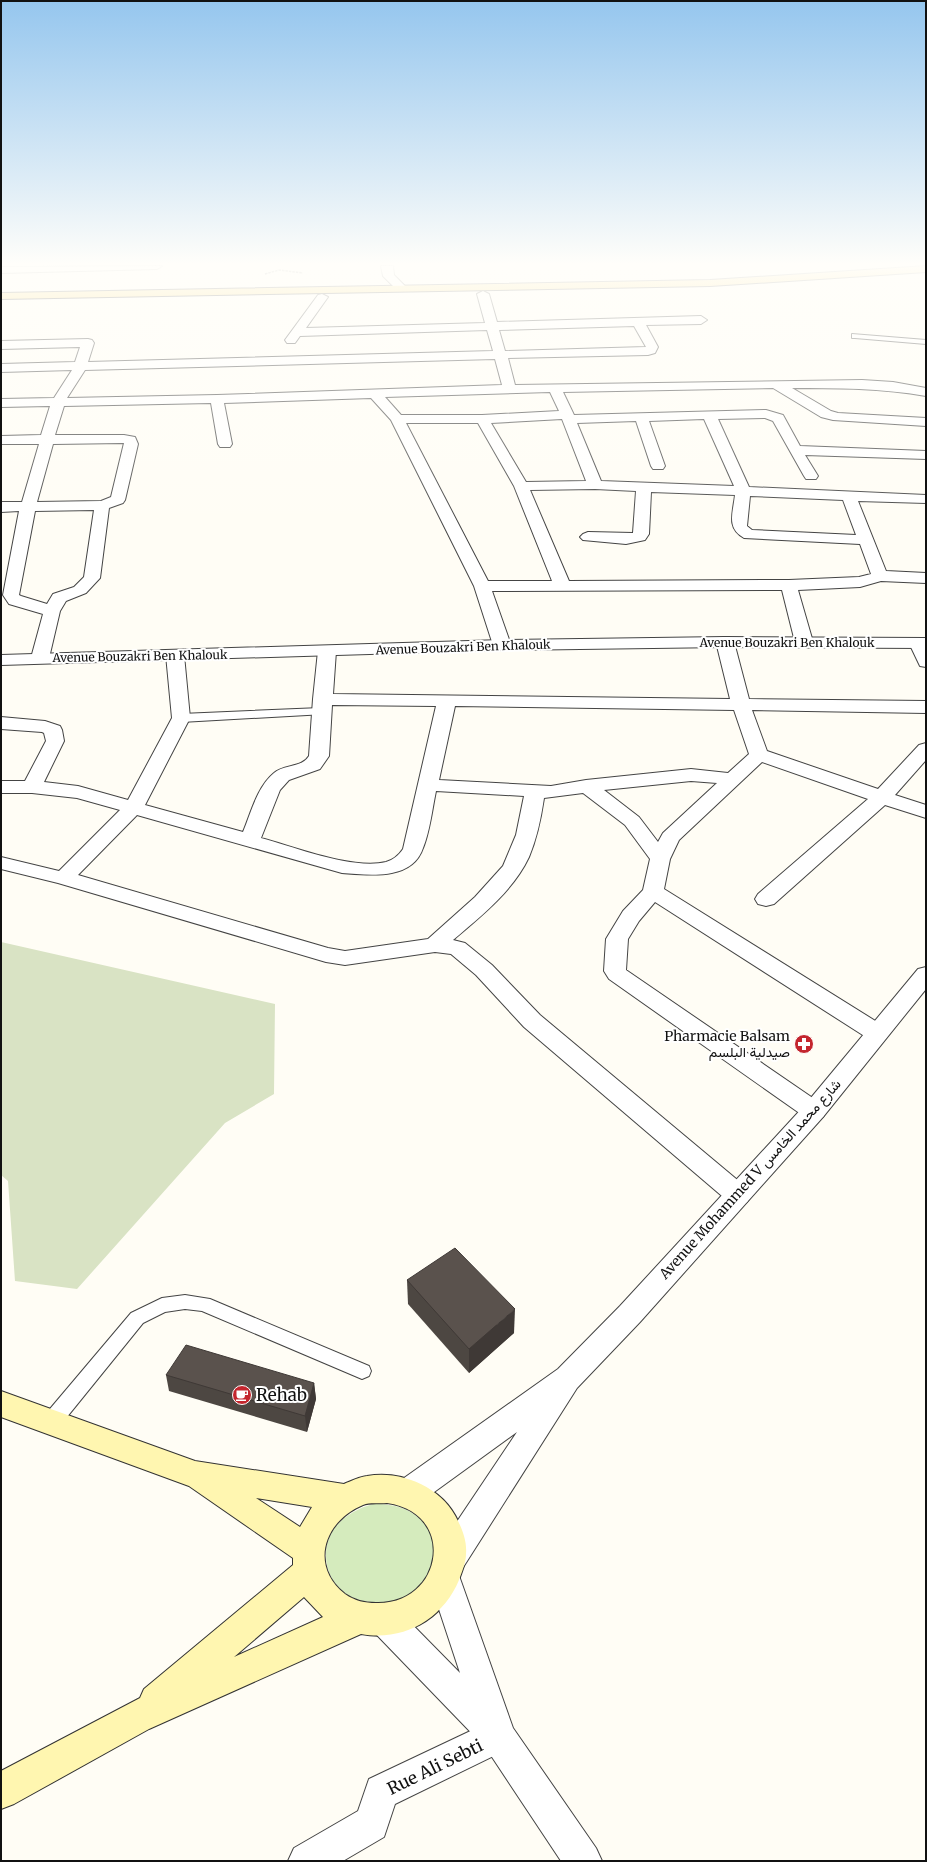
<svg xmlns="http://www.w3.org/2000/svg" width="927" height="1862" viewBox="0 0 927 1862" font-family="Merriweather,Vazirmatn,serif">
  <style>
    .green { fill: #d5ebbd }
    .cemetery { fill: #d9e3c4 }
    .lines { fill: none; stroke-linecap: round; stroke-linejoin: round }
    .service-casing { stroke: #444; stroke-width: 2 }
    .minor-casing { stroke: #444; stroke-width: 2 }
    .tertiary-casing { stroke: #444; stroke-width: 2 }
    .secondary-casing { stroke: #333; stroke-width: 2 }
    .primary-casing { stroke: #222; stroke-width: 2 }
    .path { stroke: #333; stroke-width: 1.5; stroke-dasharray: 2.5 1; stroke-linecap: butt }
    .service { fill: #fff; fill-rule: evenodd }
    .minor { fill: #fff; fill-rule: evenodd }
    .tertiary { fill: #fff; fill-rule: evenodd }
    .secondary { fill: #fff6b0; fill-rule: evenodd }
    .primary { fill: #f9d66b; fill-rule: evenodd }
    .wall { fill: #4d4742 }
    .shaded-wall { fill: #3f3936 }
    .building { fill: #5a524d; stroke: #3f3936 }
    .labels { text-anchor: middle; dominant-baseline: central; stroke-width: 4; stroke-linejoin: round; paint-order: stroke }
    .far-street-label { font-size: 12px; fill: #111; stroke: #fff }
    .poi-label { font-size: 14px; fill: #111; stroke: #fff; text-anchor: end }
    .street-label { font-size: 14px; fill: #111; stroke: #fff }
    .near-poi-label { font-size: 17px; fill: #111; stroke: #fff; text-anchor: start }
    .near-street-label { font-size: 17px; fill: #111; stroke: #fff }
  </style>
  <rect width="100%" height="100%" fill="#fffdf5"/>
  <path class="green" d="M373,1504C455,1501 451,1600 382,1603C371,1603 359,1601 349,1596C335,1587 326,1573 326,1556C325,1528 348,1511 373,1504Z"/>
  <path class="cemetery" d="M1,942L275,1004L274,1094L225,1123L77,1289L15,1281L8,1181L1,1175Z"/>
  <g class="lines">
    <g class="service-casing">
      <g id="service">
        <path d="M852,334L926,340V344L855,338H852Z"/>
        <path d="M321,708L325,710L327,712L325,714L181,722L175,718L181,714Z"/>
        <path d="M185,1295L210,1299L369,1366L371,1371L369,1376L362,1379L355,1376L202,1311L185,1309L165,1312L143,1323L58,1428L51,1430L44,1428L41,1422L44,1416L131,1313L162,1298Z"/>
      </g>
    </g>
    <g class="minor-casing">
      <g id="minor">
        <path d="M162,266L157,269L1,273V267Z"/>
        <path d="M381,266H393L394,275L408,289L406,291H398L383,276Z"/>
        <path d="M483,291L489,294L497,322L701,316L707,320L701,324L646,325L658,347L655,353L648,355L508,358L515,385L862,380L893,382L926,388V396C880,388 838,388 792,388L831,411L838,413L926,418V426L833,420L821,417L773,388L563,392L574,415L766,410L783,415L800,446L926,451V459L805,455L818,476L816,479H806L804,476L773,421L765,418L718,419L749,487L926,495V503L858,501L886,571L926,573V583L881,581L860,587L798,590L813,642L810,646L804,647L798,646L795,642L782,590L492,591L511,645L508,649L502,650L496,649L493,645L474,586L391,420L371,398L224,403L232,444L230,447H220L218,444L211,403L64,406L55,435H124L135,437L138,444L125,500L123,503L109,508L100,578L86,593L66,601L60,611L49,658L46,662L40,663L34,662L31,658L43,614L9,604L3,595L19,511L1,512V502H22L39,444H1V436L41,435L50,406L1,407V399L54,398L72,370L1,372V364L75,362L80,347L1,349V341L88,339L92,340L94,343L88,362L493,351L487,330L300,336L295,343H287L285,340L318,295L322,294L328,297L306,328L485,323L477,294ZM634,326L646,347L505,351L499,330ZM495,359L502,385L217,395L67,398L85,370ZM550,392L559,411L482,415H401L385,397ZM562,419L586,481L526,482L491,423ZM704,419L734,486L601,481L577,423L636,421L651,466L653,469H663L665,466L649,421ZM406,423H478L514,486L552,581H488ZM124,443L111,497L101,501L37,502L53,444ZM595,489L636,491L633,533L588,532L583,534L580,537L583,540L626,544L645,540L649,534L651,492L735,495C733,513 726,528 744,538L860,544L871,574L859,577L789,580L569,581L530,490ZM750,496L843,500L856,535L752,530L747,526ZM94,510L84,577L74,587L53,594L47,604L21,596L19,595L35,511Z"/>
        <path d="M725,637L731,638L734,642L749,699L926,701V713L752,710L767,751L878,789L919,745L926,743V760L895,795L926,805V818L885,805L774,904L766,906L758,904L755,899L758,894L868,799L762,762L679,840L670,859L664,889L885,1027L889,1033L885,1039L877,1041L869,1039L655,902L639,921L628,939L626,970L823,1105L826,1111L823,1117L814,1120L805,1117L609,979L604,971L606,939L623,911L643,890L650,859L625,825L583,793L544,798C541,818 537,838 529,857C513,891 481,916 453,940L465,943L492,965L540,1015L747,1188L751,1195L747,1202L738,1205L729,1202L524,1027L476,975L451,954L435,952L345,965L326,962L58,883L1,869V857L59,871L120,810L77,798L32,793H1V781H25L46,741L44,733L42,732L1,729V717L45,721L60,726L62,730L64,741L44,782L78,786L128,800L172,718L166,655L169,651L175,650L181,651L184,655L190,718L145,805L243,832C251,813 257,787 274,773C284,764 302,768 309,756L313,699L318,651L321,647L327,646L333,647L336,651L333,694L730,699L716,642L719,638ZM332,705L436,706L403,849C399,855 393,860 386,862C352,870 295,847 261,838L280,790L289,780L320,769L329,756ZM455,706L734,710L749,754L728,773L691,769L586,780L551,786L439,780ZM691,781L717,783L663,833L658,842L639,817L604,790ZM436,791L524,796L516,835L503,866L475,897L428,939L345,951L328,948L78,875L137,815L342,873C369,875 412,881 423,848C430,831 432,810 436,791Z"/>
        <path d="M918,638L924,639L926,642V667L920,666L909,643L912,639Z"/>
        <path d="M498,1718L510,1724L516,1736L510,1748L395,1804L384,1837L343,1861H288L294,1848L358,1811L369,1779Z"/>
      </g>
    </g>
    <g class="tertiary-casing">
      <g id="tertiary">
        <path d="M725,637L926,638V648L725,647L502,650L1,665V655L502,640Z"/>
        <path d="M926,967V989L823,1117L640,1322L577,1388L462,1569L457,1570L513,1728L596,1848L602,1861H561L486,1748L373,1631L368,1620L373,1609L385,1604L397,1609L460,1673L429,1579L433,1568L439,1566L435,1558L440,1547L517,1432L419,1503L408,1507L397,1503L392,1493L397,1483L558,1369L620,1306L805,1105L918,969Z"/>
      </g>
    </g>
    <g class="secondary-casing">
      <path id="secondary" d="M1,1391L195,1461L344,1484C351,1481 359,1477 367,1476C403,1470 443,1488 458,1521C463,1531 467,1542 466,1554C466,1563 462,1571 459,1580C443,1619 403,1642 361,1634L149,1729L14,1804L1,1809V1771L140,1698L144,1689L293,1565V1558L189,1486L1,1417ZM256,1498L312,1507L300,1527ZM387,1503C458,1513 443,1605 376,1603C365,1603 355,1601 345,1594C309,1566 324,1521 363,1505C370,1502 379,1504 387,1503ZM304,1597L323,1617L234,1657Z"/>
    </g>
    <g class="primary-casing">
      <path id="primary" d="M926,266V272L710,286L1,299V293L710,280Z"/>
    </g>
    <path class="path" d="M265,274L279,270L303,273"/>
    <use href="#service" class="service"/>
    <use href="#minor" class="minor"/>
    <use href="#tertiary" class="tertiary"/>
    <use href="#secondary" class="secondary"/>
    <use href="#primary" class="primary"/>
  </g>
  <g class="wall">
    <path d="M407,1280L514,1333L469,1373L408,1304Z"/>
    <path d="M166,1375L314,1383L316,1399L307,1432L169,1391Z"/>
  </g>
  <g class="shaded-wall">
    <path d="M515,1309L514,1333L469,1373V1349Z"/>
    <path d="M314,1383L316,1399L307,1432L305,1416Z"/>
  </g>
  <g class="building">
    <path d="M455,1248L515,1309L469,1349L407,1280Z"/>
    <path d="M186,1345L314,1383L305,1416L166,1375Z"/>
  </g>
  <linearGradient id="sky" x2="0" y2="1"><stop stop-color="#95c6ee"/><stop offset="0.5" stop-color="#fffefa"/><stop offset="1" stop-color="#fffefa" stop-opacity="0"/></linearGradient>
  <rect width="927" height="527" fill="url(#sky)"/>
  <defs>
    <g id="pharmacy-disc" transform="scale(1)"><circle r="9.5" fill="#c4262e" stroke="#fff"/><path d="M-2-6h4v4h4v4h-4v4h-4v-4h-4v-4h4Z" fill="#fff"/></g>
    <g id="cafe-disc" transform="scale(1)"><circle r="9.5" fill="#c4262e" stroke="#fff"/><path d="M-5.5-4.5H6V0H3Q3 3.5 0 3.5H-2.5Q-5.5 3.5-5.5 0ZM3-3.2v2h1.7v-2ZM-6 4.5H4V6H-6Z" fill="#fff"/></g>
  </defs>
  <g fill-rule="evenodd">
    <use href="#pharmacy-disc" x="804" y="1044"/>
    <use href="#cafe-disc" x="242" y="1395"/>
  </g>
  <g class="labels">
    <g class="far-street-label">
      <text x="787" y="642">Avenue Bouzakri Ben Khalouk</text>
      <text transform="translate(463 647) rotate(-2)">Avenue Bouzakri Ben Khalouk</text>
      <text transform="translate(140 656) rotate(-1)">Avenue Bouzakri Ben Khalouk</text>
    </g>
    <g class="poi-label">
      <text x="790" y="1036">Pharmacie Balsam<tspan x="790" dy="16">صيدلية البلسم</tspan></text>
    </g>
    <g class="street-label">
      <text transform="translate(750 1179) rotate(-48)">Avenue Mohammed V شارع محمد الخامس</text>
    </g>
    <g class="near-poi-label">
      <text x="256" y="1395">Rehab</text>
    </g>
    <g class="near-street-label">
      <text transform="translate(435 1767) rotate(-26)">Rue Ali Sebti</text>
    </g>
  </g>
  <rect width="927" height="1862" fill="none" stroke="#111111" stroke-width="4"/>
</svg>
